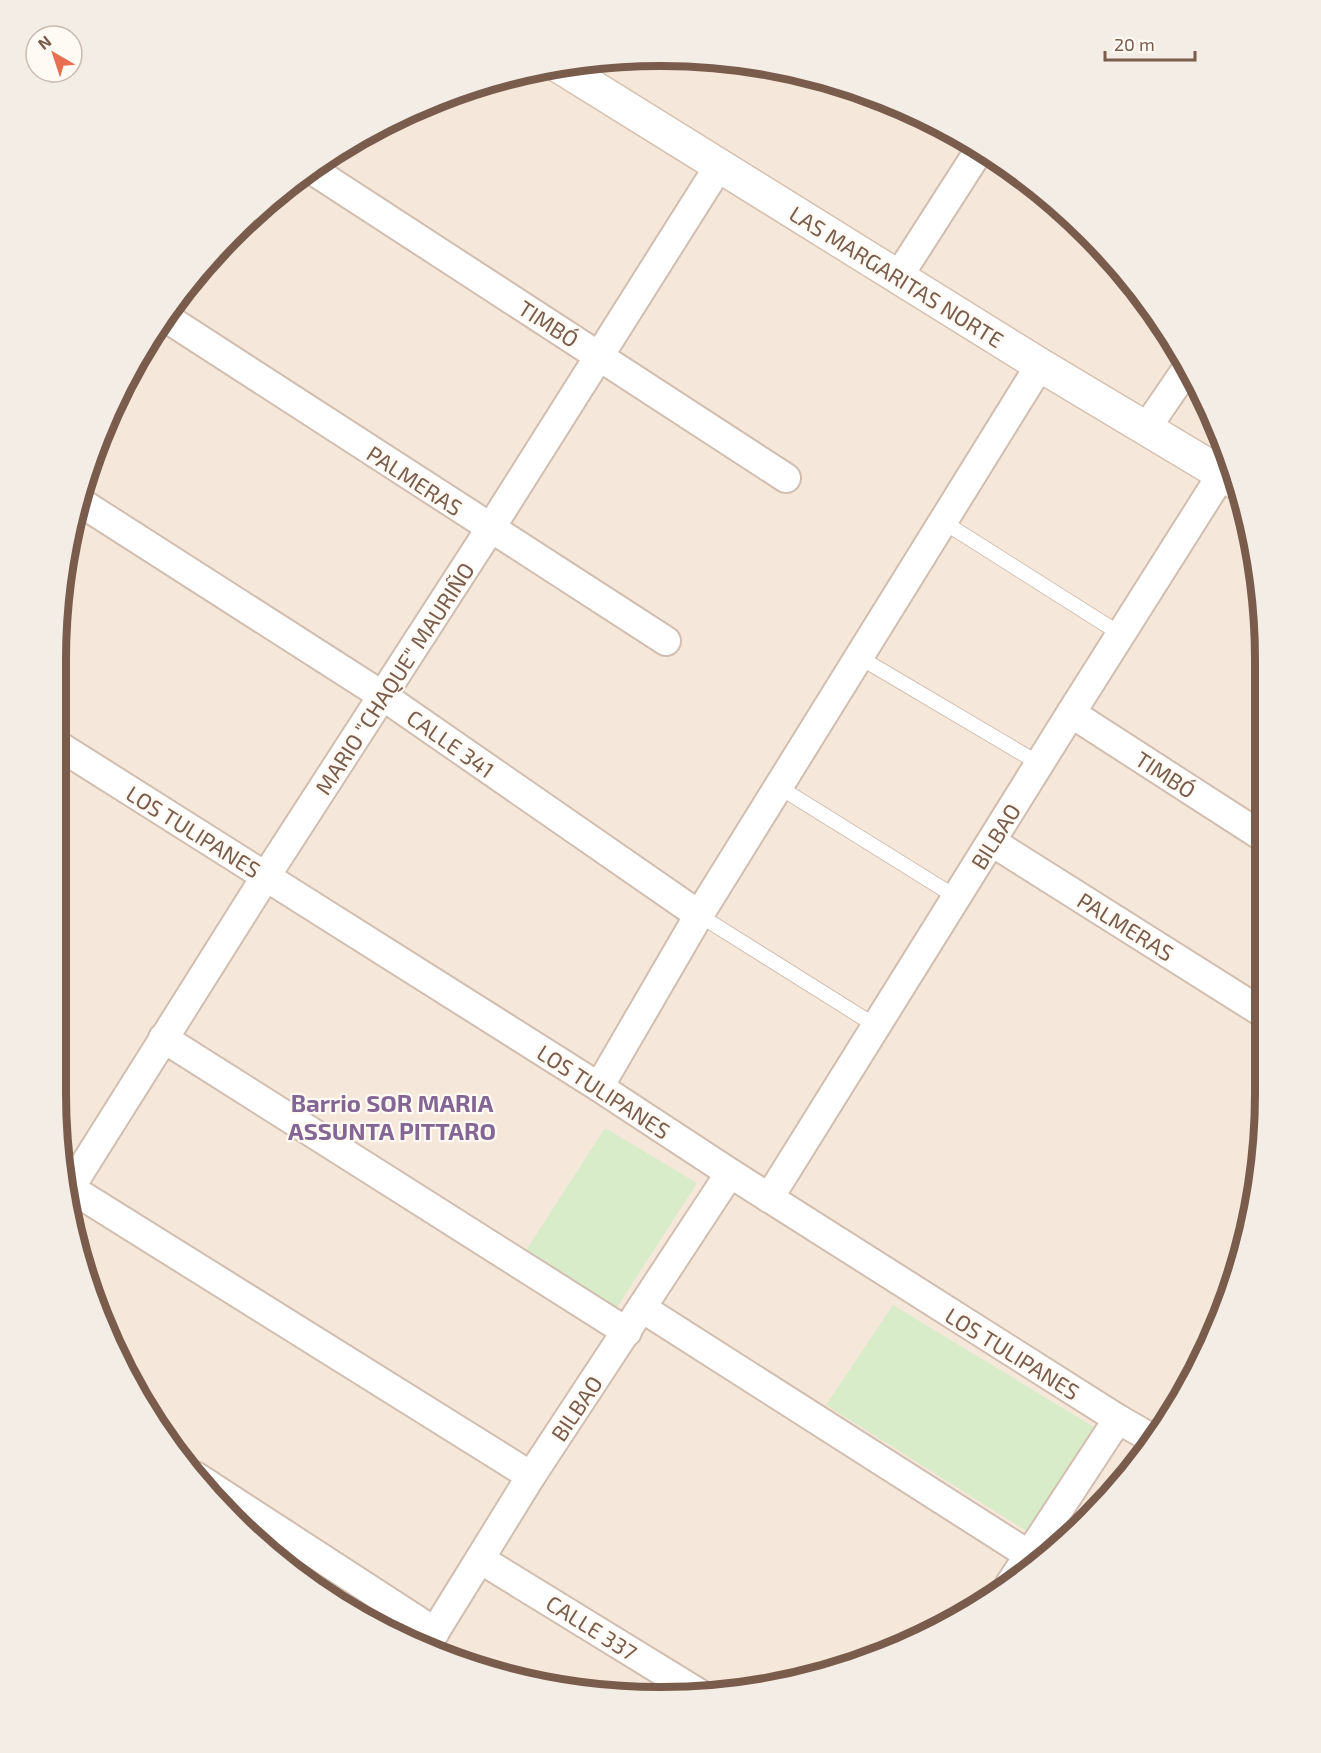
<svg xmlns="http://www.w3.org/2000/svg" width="1321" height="1753" viewBox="0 0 1321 1753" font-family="'Exo 2',sans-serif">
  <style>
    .residential { fill: #f5e8da }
    .green { fill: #d8ecc9 }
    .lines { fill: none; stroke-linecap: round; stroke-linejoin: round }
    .lane-casing { stroke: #d1beb0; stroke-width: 16 }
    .street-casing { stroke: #d1beb0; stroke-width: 32 }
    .secondary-casing { stroke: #d6c0b0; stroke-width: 36 }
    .lane { stroke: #fff; stroke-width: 14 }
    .street { stroke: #fff; stroke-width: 28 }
    .secondary { stroke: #fff; stroke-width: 33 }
    .labels { text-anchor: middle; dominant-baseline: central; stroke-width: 4.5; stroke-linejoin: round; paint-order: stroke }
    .street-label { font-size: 22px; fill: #7a5c4d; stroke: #fffaf3 }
    .neighbourhood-label { font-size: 24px; font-weight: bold; fill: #846695; stroke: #fffaf3 }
    .rim { fill: none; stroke: #7a5c4d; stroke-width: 8 }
  </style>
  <rect width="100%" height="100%" fill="#fdf6ec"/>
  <path class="residential" d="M660,56L778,67L892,101L996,157L1088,232L1163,324L1233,466L1260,582V1171L1233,1287L1184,1395L1089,1520L997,1595L855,1665L700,1696L542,1686L393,1635L261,1547L181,1461L137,1395L76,1249L56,1092L57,621L76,504L118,393L180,292L233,232L324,158L429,102L542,67Z"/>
  <g class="green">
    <path d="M605,1128L697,1183L616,1309L525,1252Z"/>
    <path d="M893,1305L1099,1430L1031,1534L826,1405Z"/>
  </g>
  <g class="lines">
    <g class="lane-casing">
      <g id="lane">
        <path d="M942,521L1122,635"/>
        <path d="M859,657L1040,764"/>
        <path d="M779,787L956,897"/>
        <path d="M699,915L876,1026"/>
      </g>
    </g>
    <g class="street-casing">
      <g id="street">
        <path d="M311,169L786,478"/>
        <path d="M898,277L980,149"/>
        <path d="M165,317L666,641"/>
        <path d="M1147,427L1186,370"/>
        <path d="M77,500L383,696L699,915"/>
        <path d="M1071,713L1260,835"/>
        <path d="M56,744L599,1087L730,1173L1118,1419L1151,1438"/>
        <path d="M992,842L1260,1011"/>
        <path d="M163,1038L627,1332"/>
        <path d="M599,1087L699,915L1040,365"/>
        <path d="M70,1188L531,1476"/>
        <path d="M68,1191L266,876L490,529L719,166"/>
        <path d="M769,1198L1071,713L1222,474"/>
        <path d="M642,1308L1029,1555"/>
        <path d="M195,1476L435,1632"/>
        <path d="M480,1559L703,1696"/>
        <path d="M1010,1584L1118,1419"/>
        <path d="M426,1646L531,1476L730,1173"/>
      </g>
    </g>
    <g class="secondary-casing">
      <path id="secondary" d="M559,66L1040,365L1237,483"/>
    </g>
    <use href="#lane" class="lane"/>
    <use href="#street" class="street"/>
    <use href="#secondary" class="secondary"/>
  </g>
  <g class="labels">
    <g class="street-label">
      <text transform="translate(897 276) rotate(32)">LAS MARGARITAS NORTE</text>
      <text transform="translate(549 323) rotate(33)">TIMBÓ</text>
      <text transform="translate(415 480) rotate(33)">PALMERAS</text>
      <text transform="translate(394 678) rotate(-57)">MARIO "CHAQUE" MAURIÑO</text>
      <text transform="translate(451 743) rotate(35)">CALLE 341</text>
      <text transform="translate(1166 774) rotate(33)">TIMBÓ</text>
      <text transform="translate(194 831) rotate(32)">LOS TULIPANES</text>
      <text transform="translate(995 836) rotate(-58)">BILBAO</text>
      <text transform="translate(1126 926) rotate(32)">PALMERAS</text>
      <text transform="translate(604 1091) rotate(33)">LOS TULIPANES</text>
      <text transform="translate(1013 1353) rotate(32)">LOS TULIPANES</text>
      <text transform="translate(576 1408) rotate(-56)">BILBAO</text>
      <text transform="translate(592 1627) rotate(32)">CALLE 337</text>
    </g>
    <g class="neighbourhood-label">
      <text x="392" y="1102">Barrio SOR MARIA<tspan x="392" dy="28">ASSUNTA PITTARO</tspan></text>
    </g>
  </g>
  <path d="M0 0H1321V1753H0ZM660 66H661A594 594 0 0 1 1255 660V1093A594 594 0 0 1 661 1687H660A594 594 0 0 1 66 1093V660A594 594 0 0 1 660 66Z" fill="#f4ede6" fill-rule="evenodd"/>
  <path class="rim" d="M660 66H661A594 594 0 0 1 1255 660V1093A594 594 0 0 1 661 1687H660A594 594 0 0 1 66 1093V660A594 594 0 0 1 660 66Z"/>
  <g transform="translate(54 54) rotate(321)"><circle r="28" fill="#fffaf3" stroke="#cabbb1" stroke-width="1.5"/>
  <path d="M0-4.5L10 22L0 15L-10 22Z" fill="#e76f51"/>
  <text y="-9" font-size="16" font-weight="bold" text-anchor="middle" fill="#7a5c4d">N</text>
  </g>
  <path d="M1105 51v9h90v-9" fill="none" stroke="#7a5c4d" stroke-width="3"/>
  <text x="1114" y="51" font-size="18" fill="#7a5c4d" stroke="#fffaf3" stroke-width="4.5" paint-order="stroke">20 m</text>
</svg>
